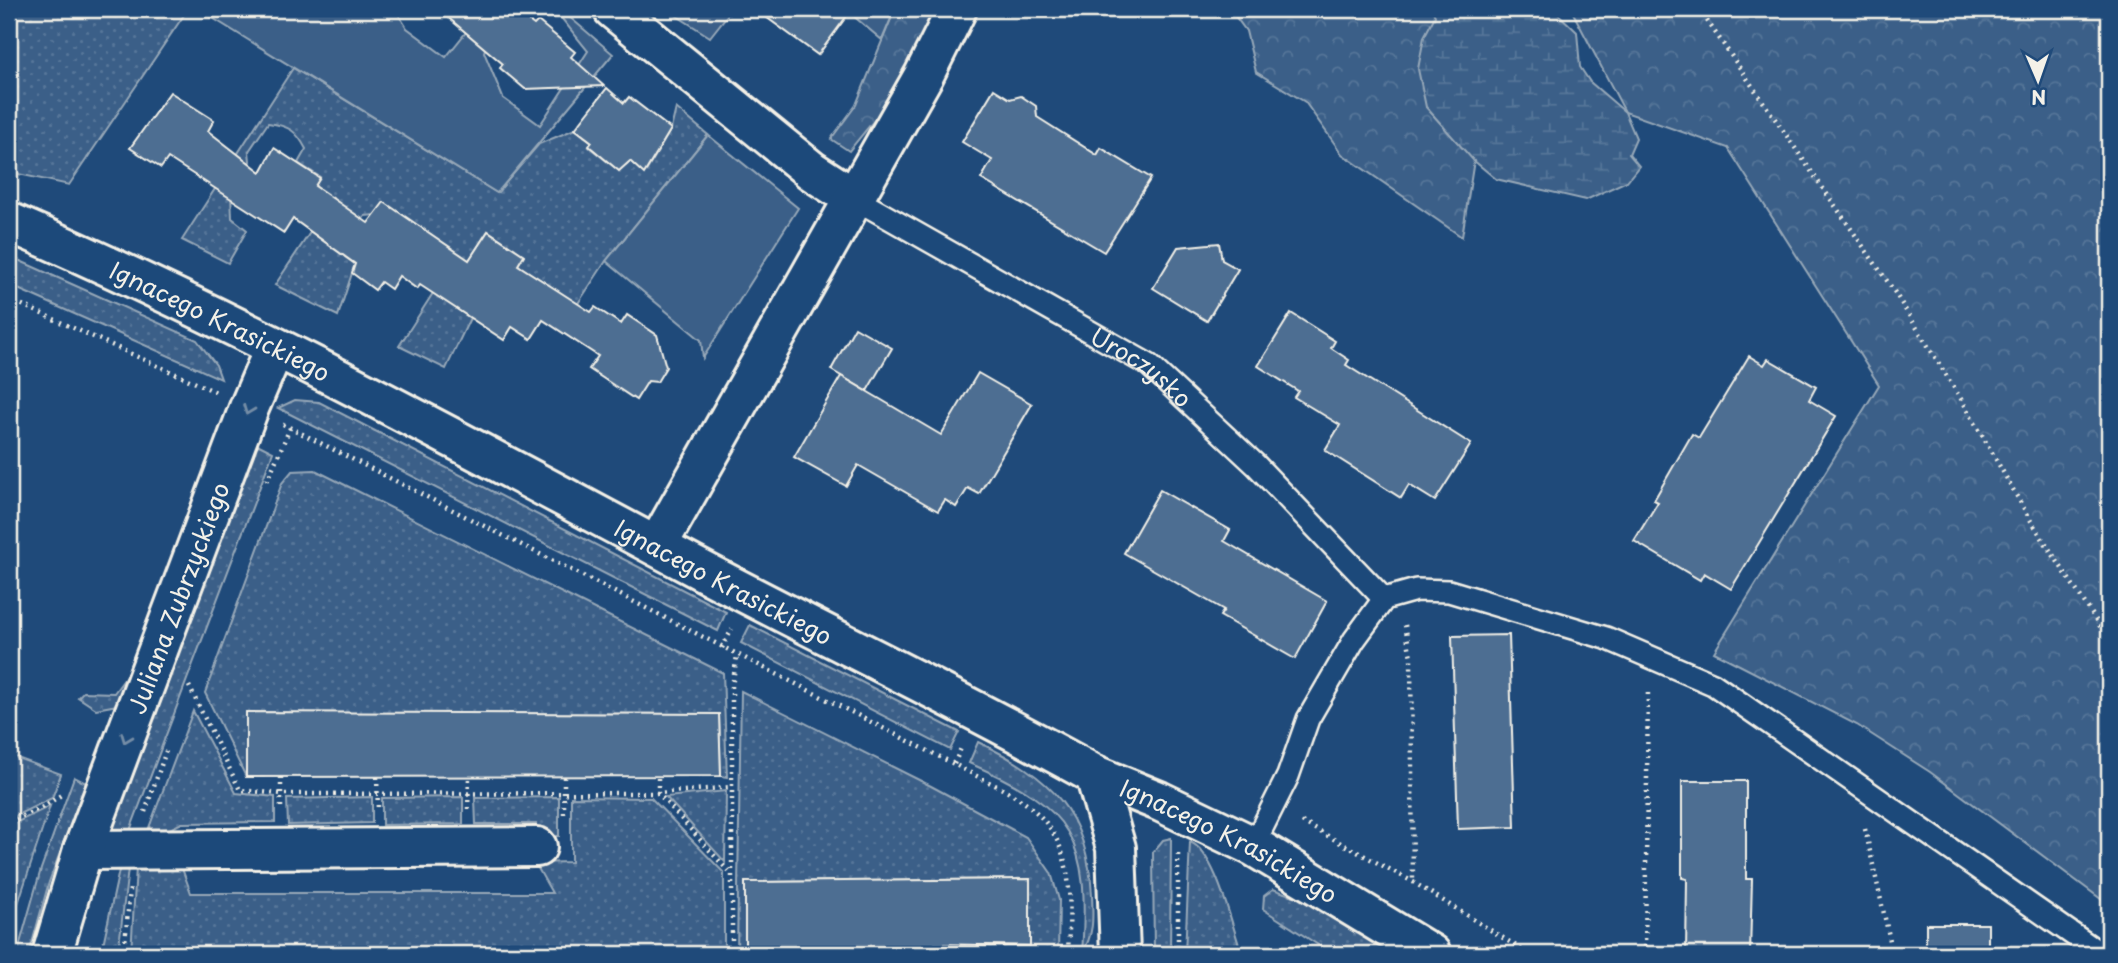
<svg xmlns="http://www.w3.org/2000/svg" width="2118" height="963" viewBox="0 0 2118 963" font-family="'Playpen Sans',sans-serif">
  <style>
    .grass { fill: url(#grass-dots); stroke: #97a8b8; stroke-width: 2 }
    .forest { fill: url(#forest-crowns); stroke: #97a8b8; stroke-width: 2 }
    .wetland { fill: url(#wetland-marsh); stroke: #97a8b8; stroke-width: 2 }
    .green { fill: #3a5f88; stroke: #97a8b8; stroke-width: 2 }
    .building { fill: #4d6e92; stroke: #f4f1e8; stroke-width: 2 }
    .lines { fill: none; stroke-linecap: round; stroke-linejoin: round }
    .lane-casing { stroke: #f4f1e8; stroke-width: 26 }
    .street-casing { stroke: #f4f1e8; stroke-width: 44 }
    .secondary-casing { stroke: #f4f1e8; stroke-width: 44 }
    .path { stroke: #f4f1e8; stroke-width: 4.5; stroke-dasharray: 2 5; stroke-linecap: butt }
    .lane { stroke: #1f4a7a; stroke-width: 21 }
    .street { stroke: #1f4a7a; stroke-width: 38 }
    .secondary { stroke: #1f4a7a; stroke-width: 38 }
    .oneway { stroke: #748da6 }
    .labels { text-anchor: middle; dominant-baseline: central; stroke-width: 7; stroke-linejoin: round; paint-order: stroke }
    .street-label { font-size: 24px; fill: #f4f1e8; stroke: #1f4a7a }
  </style>
  <defs>
    <pattern id="grass-dots" width="8" height="8" patternUnits="userSpaceOnUse" patternTransform="scale(1.75)"><rect width="8" height="8" fill="#3a5f88"/><path d="M2 2h.1M6 6h.1" fill="none" stroke="#577699" stroke-width="1.8" stroke-linecap="round"/></pattern>
    <pattern id="forest-crowns" width="20" height="18" patternUnits="userSpaceOnUse" patternTransform="scale(1.75)"><rect width="20" height="18" fill="#3a5f88"/><path d="M2 6a3 3 0 1 1 6 0M12 15a3 3 0 1 1 6 0" fill="none" stroke="#577699"/></pattern>
    <pattern id="wetland-marsh" width="20" height="14" patternUnits="userSpaceOnUse" patternTransform="scale(1.75)"><rect width="20" height="14" fill="#3a5f88"/><path d="M1 5h8M5 5V1M11 12h8M15 12V8" fill="none" stroke="#577699"/></pattern>
  </defs>
  <rect width="100%" height="100%" fill="#1f4a7a"/>
  <filter id="ink" filterUnits="userSpaceOnUse"><feTurbulence type="fractalNoise" baseFrequency=".0143" numOctaves="2"/><feDisplacementMap in="SourceGraphic" scale="14" xChannelSelector="R" yChannelSelector="G"/><feConvolveMatrix kernelMatrix="1 2 1 2 8 2 1 2 1" color-interpolation-filters="sRGB"/></filter>
  <g filter="url(#ink)">
    <g class="grass">
      <path d="M9,9H188L69,185L9,172Z"/>
      <path d="M293,68L497,193L539,144L575,129L592,142L589,147L619,171L630,161L641,171L647,170L671,129L676,108L708,135L606,261L563,326L535,290L541,280L518,265L524,255L488,231L470,259L456,308L470,318L446,369L399,346L453,262L384,203L375,215L365,216L354,232L345,257L355,264L338,316L275,285L333,198L315,186L320,177L298,163L306,149C296,130 289,126 268,123L249,151L250,161L231,193L232,218L247,230L228,263L182,240Z"/>
      <path d="M9,256L197,340L216,365L221,379L9,285Z"/>
      <path d="M295,400L319,402L726,612L718,631L278,408Z"/>
      <path d="M259,445L273,452L123,849L112,832V820L254,447Z"/>
      <path d="M212,450L220,452L117,705L96,709L78,697L83,692L114,693L128,674Z"/>
      <path d="M315,470L723,673L727,777L721,776L719,714L246,713V777L205,693L282,483L292,471Z"/>
      <path d="M750,625L959,732L950,750L741,643Z"/>
      <path d="M741,691L931,786L1026,837L1051,873L1059,900L1058,954H978V946H1030L1029,879L745,882V948H774V954H737Z"/>
      <path d="M193,711L236,793L275,797V822L182,823L144,841Z"/>
      <path d="M978,742C1051,777 1088,812 1092,896C1093,918 1094,935 1082,953C1090,840 1074,808 969,763Z"/>
      <path d="M9,755L61,774L52,798L9,819Z"/>
      <path d="M74,777L86,783L49,882L29,954H17L41,869Z"/>
      <path d="M726,791L725,862L666,797Z"/>
      <path d="M372,797V823L288,825L287,799Z"/>
      <path d="M463,797V824L382,825V798Z"/>
      <path d="M559,797V836H536V824H476L475,798Z"/>
      <path d="M571,797L651,798L724,873V954H131L136,867L180,863L191,893H552L535,863L571,862Z"/>
      <path d="M50,806L9,931V826Z"/>
      <path d="M1171,838L1170,954H1154L1153,852L1163,840Z"/>
      <path d="M1190,842C1216,852 1232,927 1242,954H1185Z"/>
      <path d="M129,860L118,954H101L121,861Z"/>
      <path d="M1273,889L1302,899L1393,954H1332L1263,909L1264,896Z"/>
      <path d="M965,946V954H884V947Z"/>
      <path d="M871,947V954H790V948Z"/>
    </g>
    <g class="forest">
      <path d="M895,9H939L880,113L849,151L831,139L856,105Z"/>
      <path d="M1230,9H1432L1436,16L1424,37L1426,107L1474,160L1462,237L1342,154L1305,102L1256,72L1246,31Z"/>
      <path d="M1571,9H2109V905L1930,772L1857,725L1714,652L1879,385L1728,148L1625,112Z"/>
    </g>
    <path class="wetland" d="M1432,9H1553L1577,32L1580,67L1590,82L1625,112L1636,138L1629,154L1639,166L1627,181L1586,200L1496,179L1473,160L1426,107L1418,69L1424,37L1435,16Z"/>
    <g class="green">
      <path d="M198,9H395L407,28L446,57L466,32L472,9H499L484,52L503,98L540,125L588,51L554,9H560L613,54L497,193Z"/>
      <path d="M666,9H732L710,37Z"/>
      <path d="M845,9H895L882,40Z"/>
      <path d="M708,135L798,208L703,358L701,340L606,261Z"/>
    </g>
    <g class="building">
      <path d="M438,9H513L534,25L538,21L575,52L571,57L604,86L525,89L500,68L503,64Z"/>
      <path d="M755,9H852L818,55Z"/>
      <path d="M607,88L624,103L629,97L671,129L644,174L630,161L619,171L589,146L592,142L575,129Z"/>
      <path d="M994,89L1010,99L1021,96L1036,106L1037,117L1097,155L1101,148L1151,178L1104,252L981,179L992,160L962,142Z"/>
      <path d="M170,92L214,120L208,131L261,172L274,148L320,178L315,186L368,223L384,202L469,260L488,231L524,255L518,265L591,312L595,307L621,324L627,315L657,335L666,367L657,382L648,381L636,400L589,369L598,356L543,320L531,339L512,327L504,340L420,285L417,289L399,276L391,289L381,282L375,290L352,273L355,264L293,219L284,233L168,158L161,168L130,148Z"/>
      <path d="M1219,243L1222,260L1238,269L1207,321L1153,288L1178,247Z"/>
      <path d="M1291,313L1335,341L1331,348L1349,360L1346,365L1471,444L1435,501L1409,485L1401,498L1325,450L1340,425L1294,397L1298,391L1258,366Z"/>
      <path d="M855,327L892,348L867,391L831,370Z"/>
      <path d="M1749,356L1764,365L1768,359L1816,387L1809,400L1836,416L1731,589L1704,573L1700,580L1634,541L1658,502L1654,500L1692,434L1699,438Z"/>
      <path d="M978,373L1032,404L979,494L968,488L956,507L945,500L938,511L858,465L846,486L794,457L841,376L941,435Z"/>
      <path d="M1160,490L1230,530L1224,541L1327,601L1295,659L1220,616L1224,610L1124,553Z"/>
      <path d="M1509,635L1515,827L1458,829L1452,636Z"/>
      <path d="M246,712L719,714L721,776L246,777Z"/>
      <path d="M1682,781H1746V879H1752L1750,954H1686L1687,879L1682,878Z"/>
      <path d="M1030,879V946L935,944V947L745,949V882Z"/>
      <rect x="1926" y="924" width="62" height="30"/>
    </g>
    <g class="lines">
      <g class="lane-casing">
        <g id="lane">
          <path id="s1" d="M852,197L1149,365L1256,465L1384,599"/>
          <path d="M1253,846L1288,776L1308,719L1354,640L1384,599L1416,590L1449,591L1606,638L1713,684L2101,954"/>
        </g>
      </g>
      <g class="street-casing">
        <g id="street">
          <path d="M613,9L812,171L852,197"/>
          <path d="M657,546L924,75L957,9"/>
          <path id="s2" d="M1095,775L1159,801L1253,846L1431,954"/>
          <path d="M83,850L537,847"/>
          <path id="s3" d="M52,954L83,850L249,408L275,347"/>
        </g>
      </g>
      <g class="secondary-casing">
        <g id="secondary">
          <path id="s4" d="M9,222C239,321 460,442 682,560C819,633 959,699 1095,775L1116,848L1120,954"/>
        </g>
      </g>
      <g class="path">
        <path d="M1699,9L1892,288L1966,407L2031,521L2109,640"/>
        <path d="M9,299L216,392"/>
        <path d="M283,424L954,764C978,778 1008,789 1029,806C1077,844 1070,899 1068,954"/>
        <path d="M267,481L290,428"/>
        <path d="M1405,625L1411,657L1413,882"/>
        <path d="M722,648L732,629"/>
        <path d="M189,686L240,790L282,794L658,793L732,787"/>
        <path d="M954,764L962,746"/>
        <path d="M281,777V811"/>
        <path d="M377,777L378,810"/>
        <path d="M564,777V818"/>
        <path d="M658,778V793L731,874"/>
        <path d="M468,809L469,777"/>
        <path d="M145,812L166,751"/>
        <path d="M9,822L43,807L61,795"/>
        <path d="M1302,822L1413,882L1529,954"/>
        <path d="M1865,829L1893,954"/>
        <path d="M1178,854V954"/>
        <path d="M878,947V954"/>
        <path d="M972,947V954"/>
        <path d="M782,948L783,954"/>
        <path d="M124,954L130,889"/>
        <path d="M732,954V686L737,656"/>
        <path d="M1645,954L1648,689"/>
      </g>
      <use href="#lane" class="lane"/>
      <use href="#street" class="street"/>
      <use href="#secondary" class="secondary"/>
    </g>
    <defs><path id="oneway-chevron" d="M-2-3.5L2.5 0L-2 3.5" fill="none" stroke-width="1.6" stroke-linecap="round" stroke-linejoin="round" transform="scale(1.75)"/></defs>
    <g class="oneway">
      <use href="#oneway-chevron" transform="translate(248 410) rotate(111)"/>
      <use href="#oneway-chevron" transform="translate(126 738) rotate(111)"/>
    </g>
  </g>
  <g class="labels">
    <g class="street-label">
      <text stroke="none"><textPath href="#s4" startOffset="233">Ignacego Krasickiego</textPath></text>
      <text stroke="none"><textPath href="#s1" startOffset="336">Uroczysko</textPath></text>
      <text stroke="none"><textPath href="#s4" startOffset="800">Ignacego Krasickiego</textPath></text>
      <text stroke="none"><textPath href="#s3" startOffset="378">Juliana Zubrzyckiego</textPath></text>
      <text stroke="none"><textPath href="#s2" startOffset="149">Ignacego Krasickiego</textPath></text>
    </g>
  </g>
  <rect width="2118" height="963" fill="none" stroke="#1f4a7a" stroke-width="35"/>
  <rect x="18" y="18" width="2083" height="928" fill="none" stroke="#f4f1e8" stroke-width="2.5" filter="url(#ink)"/>
  <g transform="translate(2038 80) rotate(178)" stroke="#1f4a7a" stroke-width="5" paint-order="stroke">
  <path d="M0-5L12 26L0 18L-12 26Z" fill="#f4f1e8"/>
  <text y="-10" font-size="19" font-weight="bold" text-anchor="middle" fill="#f4f1e8">N</text>
  </g>
</svg>
